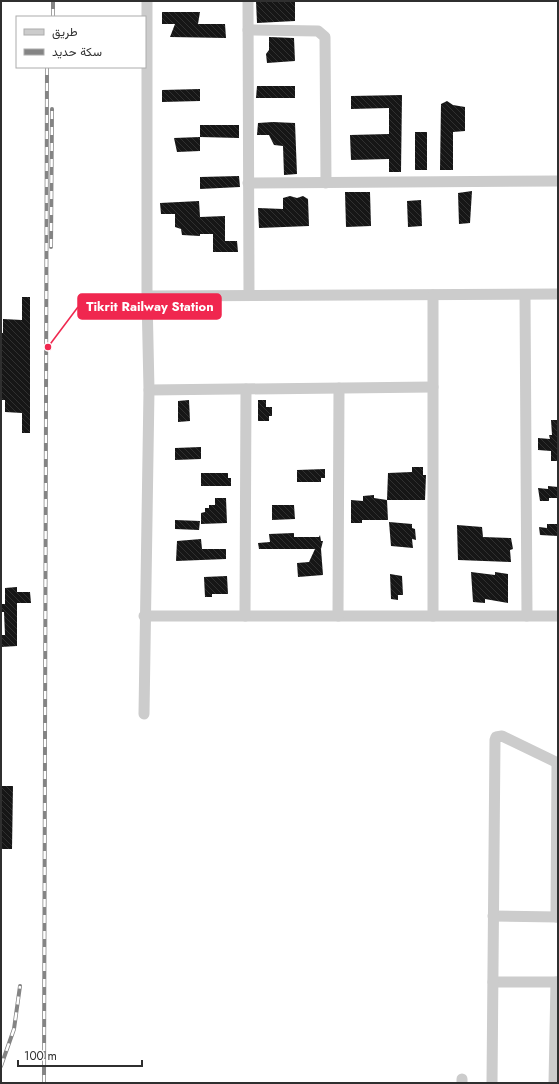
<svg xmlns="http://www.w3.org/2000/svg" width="559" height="1084" viewBox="0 0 559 1084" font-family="Jost,Vazirmatn,sans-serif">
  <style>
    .building { fill: url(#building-back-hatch) }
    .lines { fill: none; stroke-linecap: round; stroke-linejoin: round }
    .minor { stroke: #ccc; stroke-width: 11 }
    .rail-casing { stroke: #848484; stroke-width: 4 }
    .rail { stroke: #fff; stroke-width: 2.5; stroke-dasharray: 8; stroke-linecap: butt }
    .leader { fill: none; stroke: #f0274f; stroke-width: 1.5 }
    .callout-dot { fill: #f0274f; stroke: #fff; stroke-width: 1.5 }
    .callout { fill: #f0274f; stroke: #f0274f; stroke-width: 1.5 }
    .callout-label { font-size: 13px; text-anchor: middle; font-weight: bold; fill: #fff }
  </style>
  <defs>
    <pattern id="building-back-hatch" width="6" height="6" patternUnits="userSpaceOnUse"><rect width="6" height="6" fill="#161616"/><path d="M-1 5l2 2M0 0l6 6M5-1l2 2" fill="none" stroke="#303030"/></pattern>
  </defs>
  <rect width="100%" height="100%" fill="#fff"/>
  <g class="building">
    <path d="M256,1H295V21L257,23Z"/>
    <path d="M162,12H200L198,24H225L226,38L170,37L175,24H162Z"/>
    <path d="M269,37L294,38L295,61L267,63L266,54L269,50Z"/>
    <path d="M257,86H295V98H256Z"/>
    <path d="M200,89V101L162,102V90Z"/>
    <path d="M402,95L401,172H389V159L351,160L350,135L389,134V108L351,109V96Z"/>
    <path d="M447,101L453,105L465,107V131L453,132V170H440L441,104Z"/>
    <path d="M273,122L295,123L297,174L284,175L283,146L274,145L269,135H257L258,123Z"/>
    <path d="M200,125H239V138L200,137Z"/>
    <rect x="415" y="132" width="12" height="38"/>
    <path d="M200,137V151L177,152L174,138Z"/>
    <path d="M239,176L240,187L200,189V177Z"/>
    <path d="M472,191L470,223L459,224L458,193Z"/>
    <path d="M345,192H370L371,226L346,227Z"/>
    <path d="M290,196L297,198L303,196L308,199L309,226L259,228L258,208L283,209V198Z"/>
    <path d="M421,200L422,226L408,227L407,201Z"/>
    <path d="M199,201L200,217L225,216V241H237L238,252H213V234H200V236L182,235L181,229L175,227V214H161L160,203Z"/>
    <path d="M22,297H30V433H22V413L5,412V400H1V333H3V319L22,320Z"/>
    <path d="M189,400L190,421L178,422V401Z"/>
    <path d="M258,400H266V407H272V416H269V421H258Z"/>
    <path d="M551,420H558V461H551V451L538,450V438L550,439L549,435H552Z"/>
    <path d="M201,447V459L175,460V448Z"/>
    <path d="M412,467H423V475H426L425,500H387L388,473L412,472Z"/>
    <path d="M325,469V478H321V482H297V470Z"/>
    <path d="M201,473H228V478H231V486H201Z"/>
    <path d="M548,486L558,487V498H549V501H540L538,488L548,489Z"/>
    <path d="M374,495V498L387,500L388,520H362V523H351V500L363,501V496Z"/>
    <path d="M215,498H226L227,523L201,524V513L205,512V508H209V505H215Z"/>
    <path d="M272,505H294L295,519L272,520Z"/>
    <path d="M175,520L200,521L199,530L175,529Z"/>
    <path d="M389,522L412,524V528L415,529L416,540L412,539L413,548L391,546Z"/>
    <path d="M547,524H558V536L540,535L539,527L547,528Z"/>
    <path d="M457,525L482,527L483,537L511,538L513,549L510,550L511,562L458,560Z"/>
    <path d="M294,533V537H319L320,535L321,541H323L321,549L323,575L298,577L297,563L309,562L315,549H259L258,543L270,542L269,534Z"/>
    <path d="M201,539L202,549H226V559L176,561L177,541Z"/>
    <path d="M471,572L495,575V572L508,574V603L485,599V603L473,602Z"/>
    <path d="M390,574L402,576L403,595H398V600L391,599Z"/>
    <path d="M227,576L228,594H212V597H205L204,577Z"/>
    <path d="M17,587V592H30L31,603H17V646L1,647V635H5L4,612H1V604H5V588Z"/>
    <path d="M1,786H13L12,849H1Z"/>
  </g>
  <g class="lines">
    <g class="minor">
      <path d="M248,1L249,295"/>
      <path d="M248,30L318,31L325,37L326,183"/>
      <path d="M248,183L558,181"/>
      <path d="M525,295L527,616"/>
      <path d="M147,296L558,294"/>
      <path d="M149,390L433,387"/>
      <path d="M144,616H558"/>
      <path d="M245,616L246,389"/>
      <path d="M338,616L339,388"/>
      <path d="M433,616V295"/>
      <path d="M144,714L149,390L147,296V1"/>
      <path d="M493,916L558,917"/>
      <path d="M556,917L557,763"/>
      <path d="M493,982H558"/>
      <path d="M462,1083V1079"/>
      <path d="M492,1083L495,740L496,737L502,736L558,763"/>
      <path d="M554,1083L556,982"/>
    </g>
    <g class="rail-casing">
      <g id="rail">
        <path d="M53,17V1"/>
        <path d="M51,247L52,109"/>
        <path d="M1,1066L14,1029L20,986"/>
        <path d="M44,1083L47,67"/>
      </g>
    </g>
    <use href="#rail" class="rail"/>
  </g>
  <path class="leader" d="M48 347L78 307"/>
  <circle class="callout-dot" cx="48" cy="347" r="4"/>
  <rect class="callout" x="78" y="294" width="143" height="25" rx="4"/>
  <g class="callout-label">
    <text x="150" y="311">Tikrit Railway Station</text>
  </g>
  <rect width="559" height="1084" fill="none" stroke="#2f2f2f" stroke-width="4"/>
  <rect x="16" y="16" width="130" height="52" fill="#ffffff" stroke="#acacac"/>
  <rect x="24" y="29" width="20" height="6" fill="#cccccc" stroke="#acacac"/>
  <text x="52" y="36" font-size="12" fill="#2f2f2f">طريق</text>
  <rect x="24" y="49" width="20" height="6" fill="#848484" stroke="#acacac"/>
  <text x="52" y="56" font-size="12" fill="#2f2f2f">سكة حديد</text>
  <path d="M18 1060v6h124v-6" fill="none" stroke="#2f2f2f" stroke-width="2"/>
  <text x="24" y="1060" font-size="12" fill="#2f2f2f" stroke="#ffffff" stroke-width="3" paint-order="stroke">100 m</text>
</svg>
